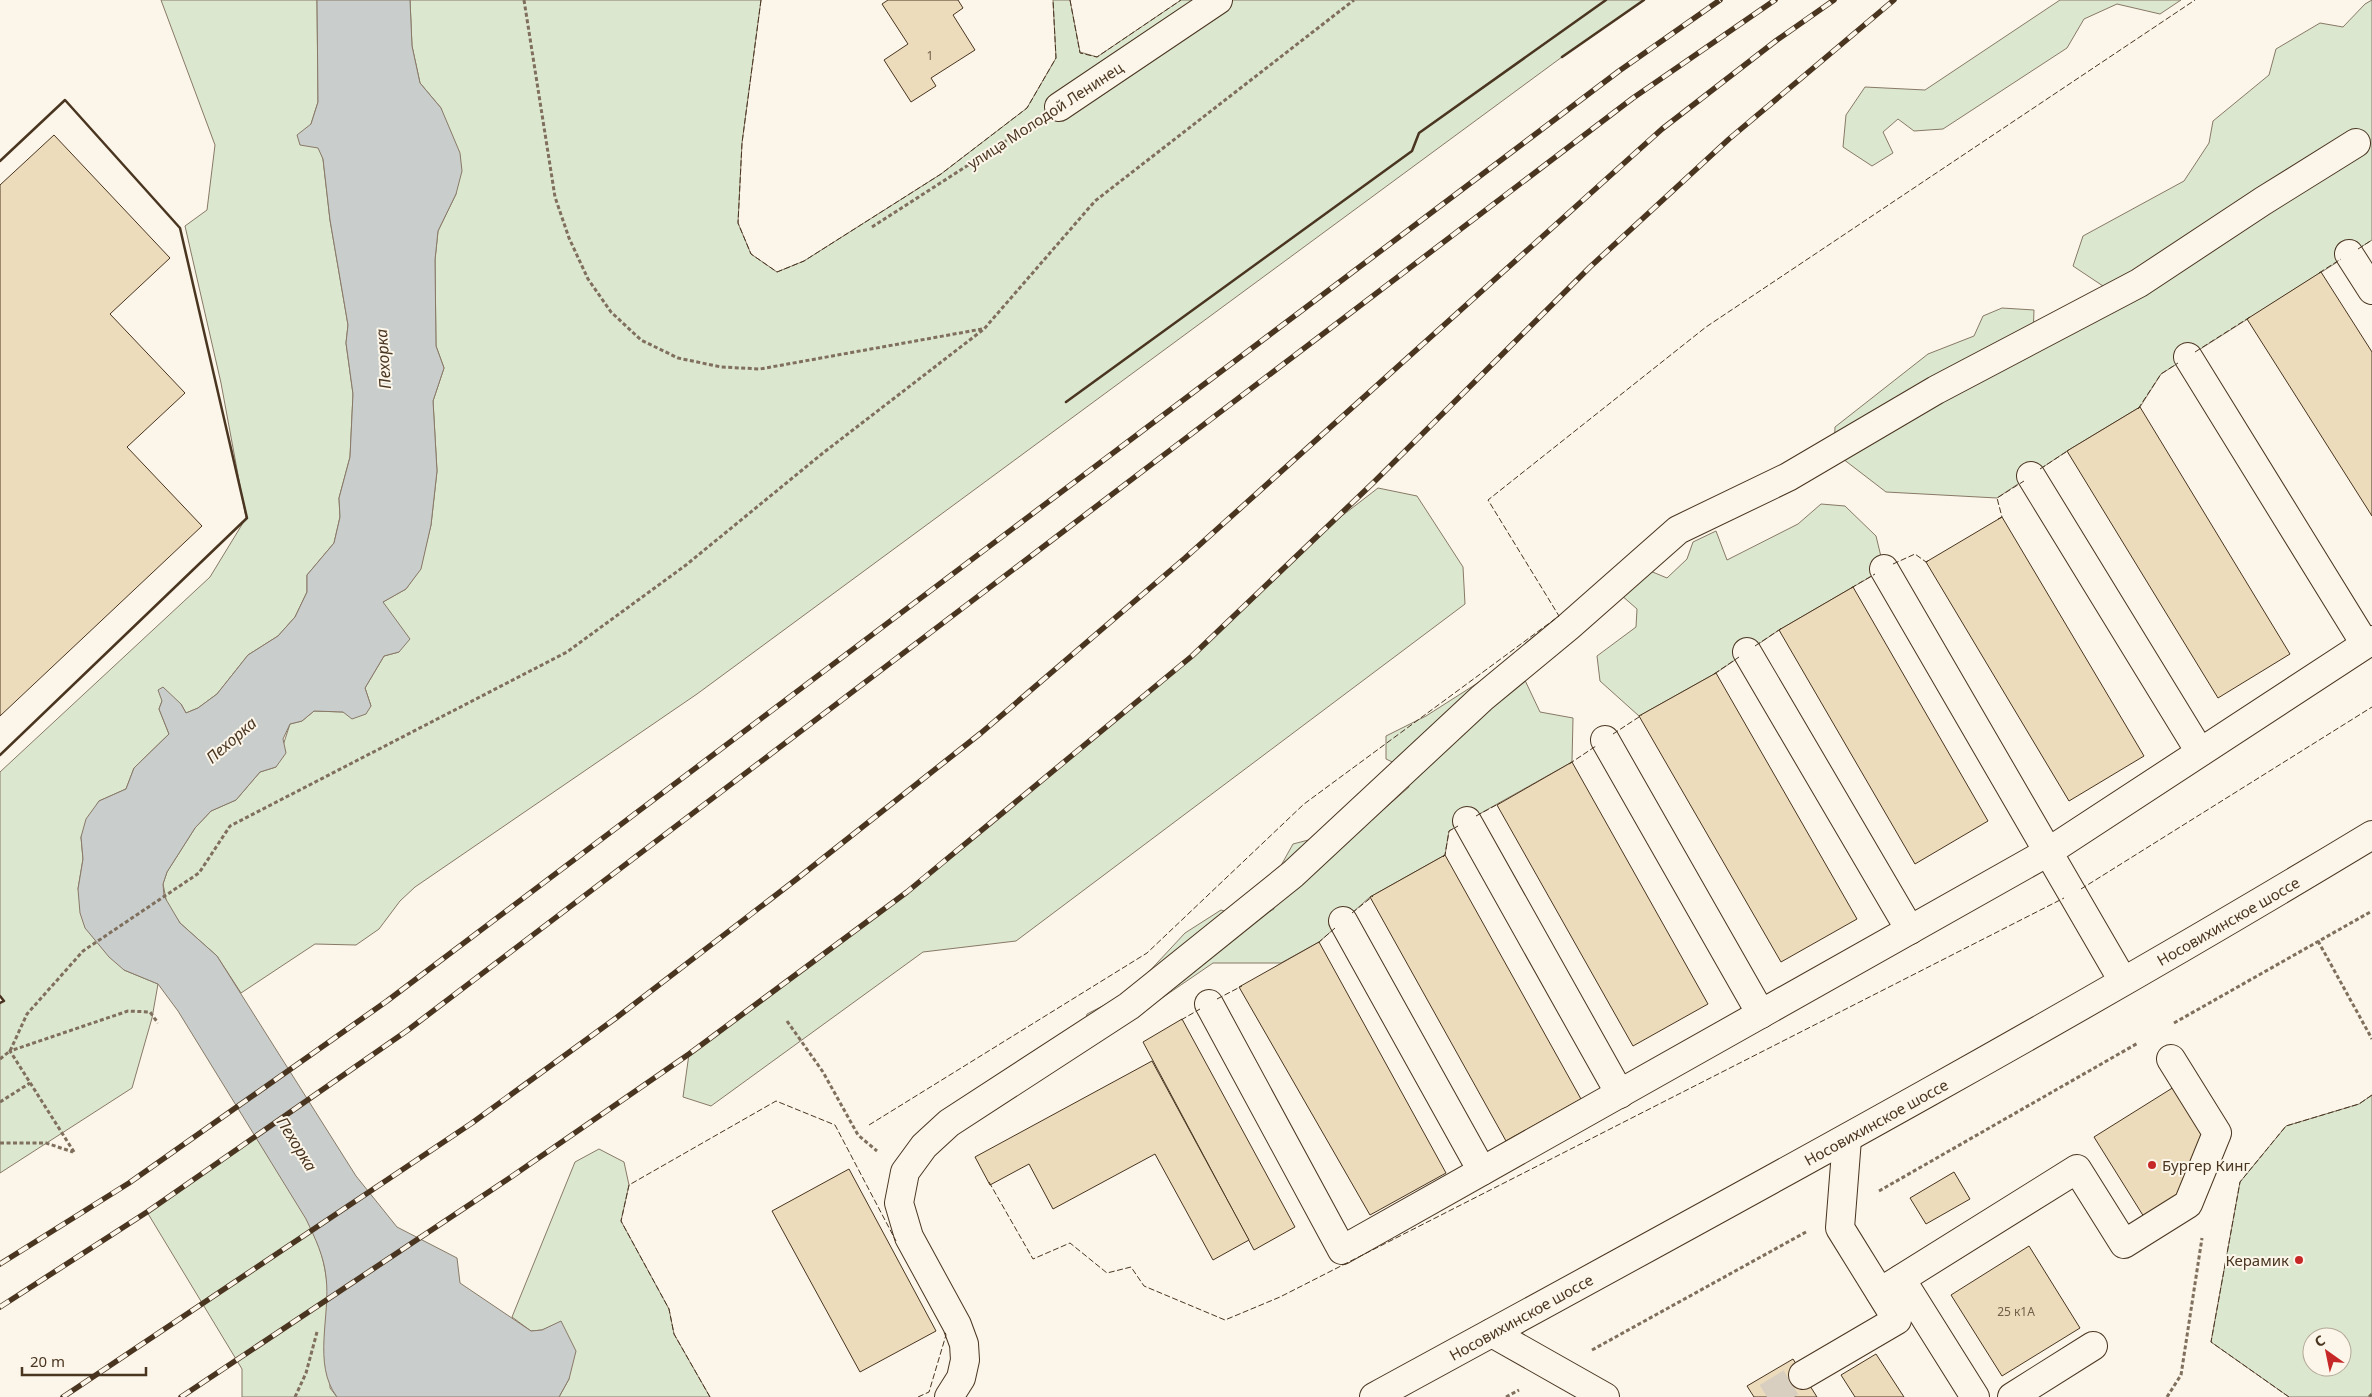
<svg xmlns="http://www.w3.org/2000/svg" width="2372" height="1397" viewBox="0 0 2372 1397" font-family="'Noto Sans',sans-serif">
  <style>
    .green { fill: #dce7d0; stroke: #887966; fill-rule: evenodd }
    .water { fill: #c9cecd; stroke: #887966 }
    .building { fill: #ecdcbc; stroke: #4a3520 }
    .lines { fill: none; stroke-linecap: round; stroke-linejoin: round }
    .minor-tunnel { stroke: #d8cfc1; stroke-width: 28; stroke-dasharray: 28 14; stroke-linecap: butt }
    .minor-casing { stroke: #4a3520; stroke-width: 30 }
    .major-casing { stroke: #4a3520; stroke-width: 30 }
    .path { stroke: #7f6f5c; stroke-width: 3; stroke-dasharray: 4 2.5; stroke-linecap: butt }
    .minor { stroke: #fbf6e9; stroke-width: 28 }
    .major { stroke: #fbf6e9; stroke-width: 28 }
    .rail-casing { stroke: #4a3520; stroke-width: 5.5 }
    .rail { stroke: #fbf6e9; stroke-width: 4; stroke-dasharray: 11; stroke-linecap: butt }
    .fence { stroke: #4a3520; stroke-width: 1; stroke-dasharray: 6 2.5; stroke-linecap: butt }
    .wall { stroke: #4a3520; stroke-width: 2.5 }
    .poi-dot { fill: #c62828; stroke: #fbf6e9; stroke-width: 2 }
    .labels { text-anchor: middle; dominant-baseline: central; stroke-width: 4; stroke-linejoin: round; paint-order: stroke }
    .number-label { font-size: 12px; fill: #725f47 }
    .street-label { font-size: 15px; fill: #4a3520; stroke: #fbf6e9 }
    .poi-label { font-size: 15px; fill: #4a3520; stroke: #fbf6e9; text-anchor: start }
    .water-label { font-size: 16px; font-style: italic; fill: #4a3520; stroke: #fbf6e9 }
  </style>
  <rect width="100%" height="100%" fill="#fbf6e9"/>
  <g class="green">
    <path d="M161,0H317L318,102L311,124L323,159L330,220L348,325L346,343L353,394L350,457L339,498L340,517L334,543L307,575V592L295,617L278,636L248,655L217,694L198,708L186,713L181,704L162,701L159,709L169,734L134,768L126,789L99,801L81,837L83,859L78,889L124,970L158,984L152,1018L132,1088L0,1173V1003L3,1001L0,995V772L210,577L246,518L221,383L185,226L207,210L215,145Z"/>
    <path d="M410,0H761L742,143L738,223L751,254L777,272L804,261L941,174L1027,108L1056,58L1053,0H1070L1080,52L1097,57L1181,0H1644L1562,57L697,694L415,887L400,901L379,929L356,945L315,944L241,993L217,956L180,923L167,904L163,884L167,872L195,828L211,811L236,800L260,772L276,767L290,724L302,721L314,711L344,712L371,706L365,688L384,656L399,652L383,602L406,589L420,569L431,525L437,471L433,401L444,368L436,346L435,260L438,231L456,194L441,108L420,83L412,46Z"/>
    <path d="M2060,0H2181L2160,14L2117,4L2084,19L2067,48L1943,129L1914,131L1898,119L1883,132L1893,153L1872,166L1843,147L1846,115L1865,87L1925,90Z"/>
    <path d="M2372,0V240L2161,374L2140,407L2067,451L1997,498L1886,492L1834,452L1835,427L1928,354L1974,336L1983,316L2002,308L2034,310L2033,337L2109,290L2073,266L2083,236L2184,181L2209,143L2213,121L2269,75L2276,49L2320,23L2343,27L2365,4Z"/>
    <path d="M1378,488L1417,496L1463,567L1465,604L1016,941L923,952L711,1106L683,1097L689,1054L907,892L1047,777L1191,656L1325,529Z"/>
    <path d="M1821,504L1845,506L1876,536L1884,569L1779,630L1716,673L1639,716L1600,681L1597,656L1636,627L1637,609L1612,587L1643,568L1667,578L1687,559L1693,542L1716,531L1727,560L1798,524Z"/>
    <path d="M1498,670L1522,674L1540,712L1573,718L1572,762L1449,831L1445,855L1370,897L1319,942L1281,963H1213L1105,1037L1083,1031L1087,1014L1130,992L1185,933L1221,910L1254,920L1274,909L1269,887L1293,844L1366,825L1409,787L1403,767L1386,759V736L1426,716Z"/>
    <path d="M2372,1095V1397H2289L2211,1342L2240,1182L2286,1126L2359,1104ZM2312,1337H2342V1367H2312Z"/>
    <path d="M256,1137C278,1173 307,1209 320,1250C333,1288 329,1347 330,1388L337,1397H242V1369L147,1212Z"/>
    <path d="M599,1149L624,1162L629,1185L621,1221L669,1309L674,1334L710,1397H559L569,1379L561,1322L542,1330L531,1331L512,1317L575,1162Z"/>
  </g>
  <path class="water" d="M317,0H410L412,46L420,83L441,108L460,153L462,171L456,194L438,231L435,260L436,346L444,368L433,401L437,471L431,525L421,569L406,589L383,602L410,639L399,652L384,656L365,688L371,706L366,714L352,719L343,712L314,711L302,721L290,724L283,739L286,753L276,767L260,772L236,800L211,811L195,828L167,872L163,884L164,896L180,923L217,956L356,1176L397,1227L457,1258L460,1283L531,1331L542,1330L561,1321L576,1351L569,1379L559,1397H337C312,1364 331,1315 326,1277C324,1256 315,1238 306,1219L178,1011L158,984L124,970L109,957L85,928L80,913L78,889L83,859L81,837L86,819L99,801L126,789L134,768L169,734L159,709L162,701L158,690L163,687L181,704L186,713L198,708L217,694L248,655L278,636L295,617L307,592V575L334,543L340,517L339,498L350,457L353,394L346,343L348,325L330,220L323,159L318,148L300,145L297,135L311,124L318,102Z"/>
  <g class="building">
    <path d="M888,0H958L963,8L953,15L975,50L931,78L936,86L911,102L884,60L908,44L882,4Z"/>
    <path d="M54,135L170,258L110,314L185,393L127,447L202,526L0,716V185Z"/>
    <path d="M2321,272L2372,352V516L2247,319Z"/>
    <path d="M2140,407L2290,654L2218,698L2067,451Z"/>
    <path d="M2002,517L2144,756L2069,801L1926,562Z"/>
    <path d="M1853,587L1988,821L1915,864L1779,630Z"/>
    <path d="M1716,673L1857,919L1781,962L1639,716Z"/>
    <path d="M1572,762L1708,1004L1633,1046L1497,805Z"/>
    <path d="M1445,855L1581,1099L1506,1141L1370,897Z"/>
    <path d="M1319,942L1446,1173L1370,1215L1239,987Z"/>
    <path d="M1182,1019L1295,1227L1254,1250L1143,1042Z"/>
    <path d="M1152,1061L1249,1240L1213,1260L1155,1154L1053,1209L1029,1164L990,1185L975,1157Z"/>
    <path d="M2174,1087L2205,1137L2182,1193L2144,1217L2094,1137Z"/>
    <path d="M849,1169L936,1331L860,1372L772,1211Z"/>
    <path d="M1954,1172L1970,1199L1926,1224L1910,1198Z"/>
    <path d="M2029,1246L2080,1328L2002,1376L1951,1295Z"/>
    <path d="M1876,1354L1904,1397H1855L1841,1375Z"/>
    <path d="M1793,1359L1817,1397H1754L1747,1386Z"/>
  </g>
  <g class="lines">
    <path class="minor-tunnel" d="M1767,1397L1803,1375"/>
    <g class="minor-casing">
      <g id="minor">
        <path d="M1059,107L1218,0"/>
        <path d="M2349,254L2372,290"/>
        <path d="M2188,357L2365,644"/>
        <path d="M2031,476L2200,752"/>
        <path d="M1884,569L2123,981"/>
        <path d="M1747,652L1910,930"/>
        <path d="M1605,740L1761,1014"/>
        <path d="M1467,821L1620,1094"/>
        <path d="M1343,921L1482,1171"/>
        <path d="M1209,1004L1342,1250L2048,852L2372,640"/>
        <path d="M1901,1279L1975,1397"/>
        <path d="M1880,1292L2077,1169L2124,1244L2188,1204L2217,1133L2171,1059"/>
        <path d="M1492,1333L1605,1397"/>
        <path d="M1803,1375L1897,1320L1840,1228L1847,1139"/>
        <path d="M949,1397L961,1378L965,1360L964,1344L957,1325L909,1237L899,1203L905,1172L924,1146L949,1123L1129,1006L1293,874L1482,698L1568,627L1678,530L1788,477L1936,390L2139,283L2263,201L2356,143"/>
        <path d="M2012,1397L2093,1346"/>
      </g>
    </g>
    <g class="major-casing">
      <path id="major" d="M1374,1397C1709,1214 2045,1033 2372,835"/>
    </g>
    <g class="path">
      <path d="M524,0L555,197L569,238L588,279L611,312L641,340L678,358L721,367L760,369L982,329"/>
      <path d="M872,227L1029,126"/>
      <path d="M2318,941L2372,1039"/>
      <path d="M787,1021L823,1072L858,1135L877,1151"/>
      <path d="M2174,1023L2372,911"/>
      <path d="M0,1059L10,1051L27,1014L83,951L199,873L230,826L567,652L686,565L823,453L984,329L1095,201L1354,0"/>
      <path d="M0,1102L30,1083"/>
      <path d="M0,1143H46L73,1152"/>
      <path d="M74,1152L10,1051L128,1011L150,1012L158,1023"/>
      <path d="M1879,1191L2138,1043"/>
      <path d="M1592,1350L1806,1232"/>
      <path d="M295,1397L306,1373L317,1332"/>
      <path d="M1506,1397L1519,1390"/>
      <path d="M2167,1397L2181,1375L2202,1238"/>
      <path d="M2369,1397L2372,1394"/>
    </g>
    <use href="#minor" class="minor"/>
    <use href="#major" class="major"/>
    <g class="rail-casing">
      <g id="rail">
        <path d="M0,1264L129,1183L387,1001L1619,71L1720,0"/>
        <path d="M0,1307L147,1212L408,1030L1633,98L1775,0"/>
        <path d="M63,1397L472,1123L616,1018L798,878L981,733L1185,558L1662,129L1777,40L1834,0"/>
        <path d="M181,1397L511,1177L689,1054L907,892L1192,656L1374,482L1590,267L1729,139L1894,0"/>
      </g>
    </g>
    <use href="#rail" class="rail"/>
    <g class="fence">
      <path d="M761,0L742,143L738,223L751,254L777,272L804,261L941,174L1027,108L1056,58L1053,0"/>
      <path d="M1070,0L1080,53L1097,57L1181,0"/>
      <path d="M2358,249L2372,240"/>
      <path d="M2319,273L2341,259"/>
      <path d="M2195,352L2250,317"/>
      <path d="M2138,409L2161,374L2178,363"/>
      <path d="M2040,469L2069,450"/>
      <path d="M1998,519L2002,517L1997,498L2024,481"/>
      <path d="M1893,564L1915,554L1926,562L1930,560"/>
      <path d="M1851,588L1875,574"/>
      <path d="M1755,646L1782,628"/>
      <path d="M1714,674L1739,657"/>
      <path d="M1613,734L1642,715"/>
      <path d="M1569,764L1596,746"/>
      <path d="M1476,816L1500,803"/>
      <path d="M1443,857L1445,855L1449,831L1458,826"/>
      <path d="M2081,889L2372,707"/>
      <path d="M1352,913L1373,896"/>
      <path d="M1318,943L1335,928"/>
      <path d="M1217,999L1242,986"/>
      <path d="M1181,1020L1200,1009"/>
      <path d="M869,1125L1147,953L1304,804L1559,616L1488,500L1706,327L2195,0"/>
      <path d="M989,1182L1033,1259L1070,1243L1107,1273L1131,1267L1144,1286L1225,1320L1280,1297L2064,898"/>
      <path d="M710,1397L674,1334L669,1309L621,1221L629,1185L776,1101L835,1125L896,1241"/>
      <path d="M918,1397L929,1392L946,1335L945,1332"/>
      <path d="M2289,1397L2211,1342L2240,1182L2286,1126L2359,1104L2372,1095"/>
    </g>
    <g class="wall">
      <path d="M1562,57L1644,0"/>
      <path d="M0,161L65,100L180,228L247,518L0,755"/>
      <path d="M1066,402L1412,151L1419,133L1606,0"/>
      <path d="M0,996L4,1001L0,1003"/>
    </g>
  </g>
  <g class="poi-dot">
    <circle cx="2152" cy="1165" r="5"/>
    <circle cx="2299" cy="1260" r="5"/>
  </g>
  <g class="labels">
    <g class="number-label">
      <text x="930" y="55">1</text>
      <text x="2016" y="1311">25 к1А</text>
    </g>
    <g class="street-label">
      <text transform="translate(1045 115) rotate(-33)">улица Молодой Ленинец</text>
      <text transform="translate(2228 921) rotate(-30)">Носовихинское шоссе</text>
      <text transform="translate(1876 1122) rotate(-29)">Носовихинское шоссе</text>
      <text transform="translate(1521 1317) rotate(-29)">Носовихинское шоссе</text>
    </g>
    <g class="poi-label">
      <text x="2162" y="1165">Бургер Кинг</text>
      <text x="2289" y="1260" text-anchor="end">Керамик</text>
    </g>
    <g class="water-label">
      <text transform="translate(383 359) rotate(-94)">Пехорка</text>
      <text transform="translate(231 740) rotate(-41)">Пехорка</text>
      <text transform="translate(297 1144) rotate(58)">Пехорка</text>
    </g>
  </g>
  <g transform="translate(2327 1352) rotate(327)"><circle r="24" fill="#fbf6e9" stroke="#b4a999"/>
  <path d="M0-4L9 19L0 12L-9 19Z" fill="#c62828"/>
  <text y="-8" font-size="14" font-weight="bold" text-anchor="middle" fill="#4a3520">С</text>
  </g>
  <path d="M22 1367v8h124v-8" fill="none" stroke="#4a3520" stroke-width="2.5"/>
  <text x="30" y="1367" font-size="15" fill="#4a3520" stroke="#fbf6e9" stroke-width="4" paint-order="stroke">20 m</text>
</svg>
